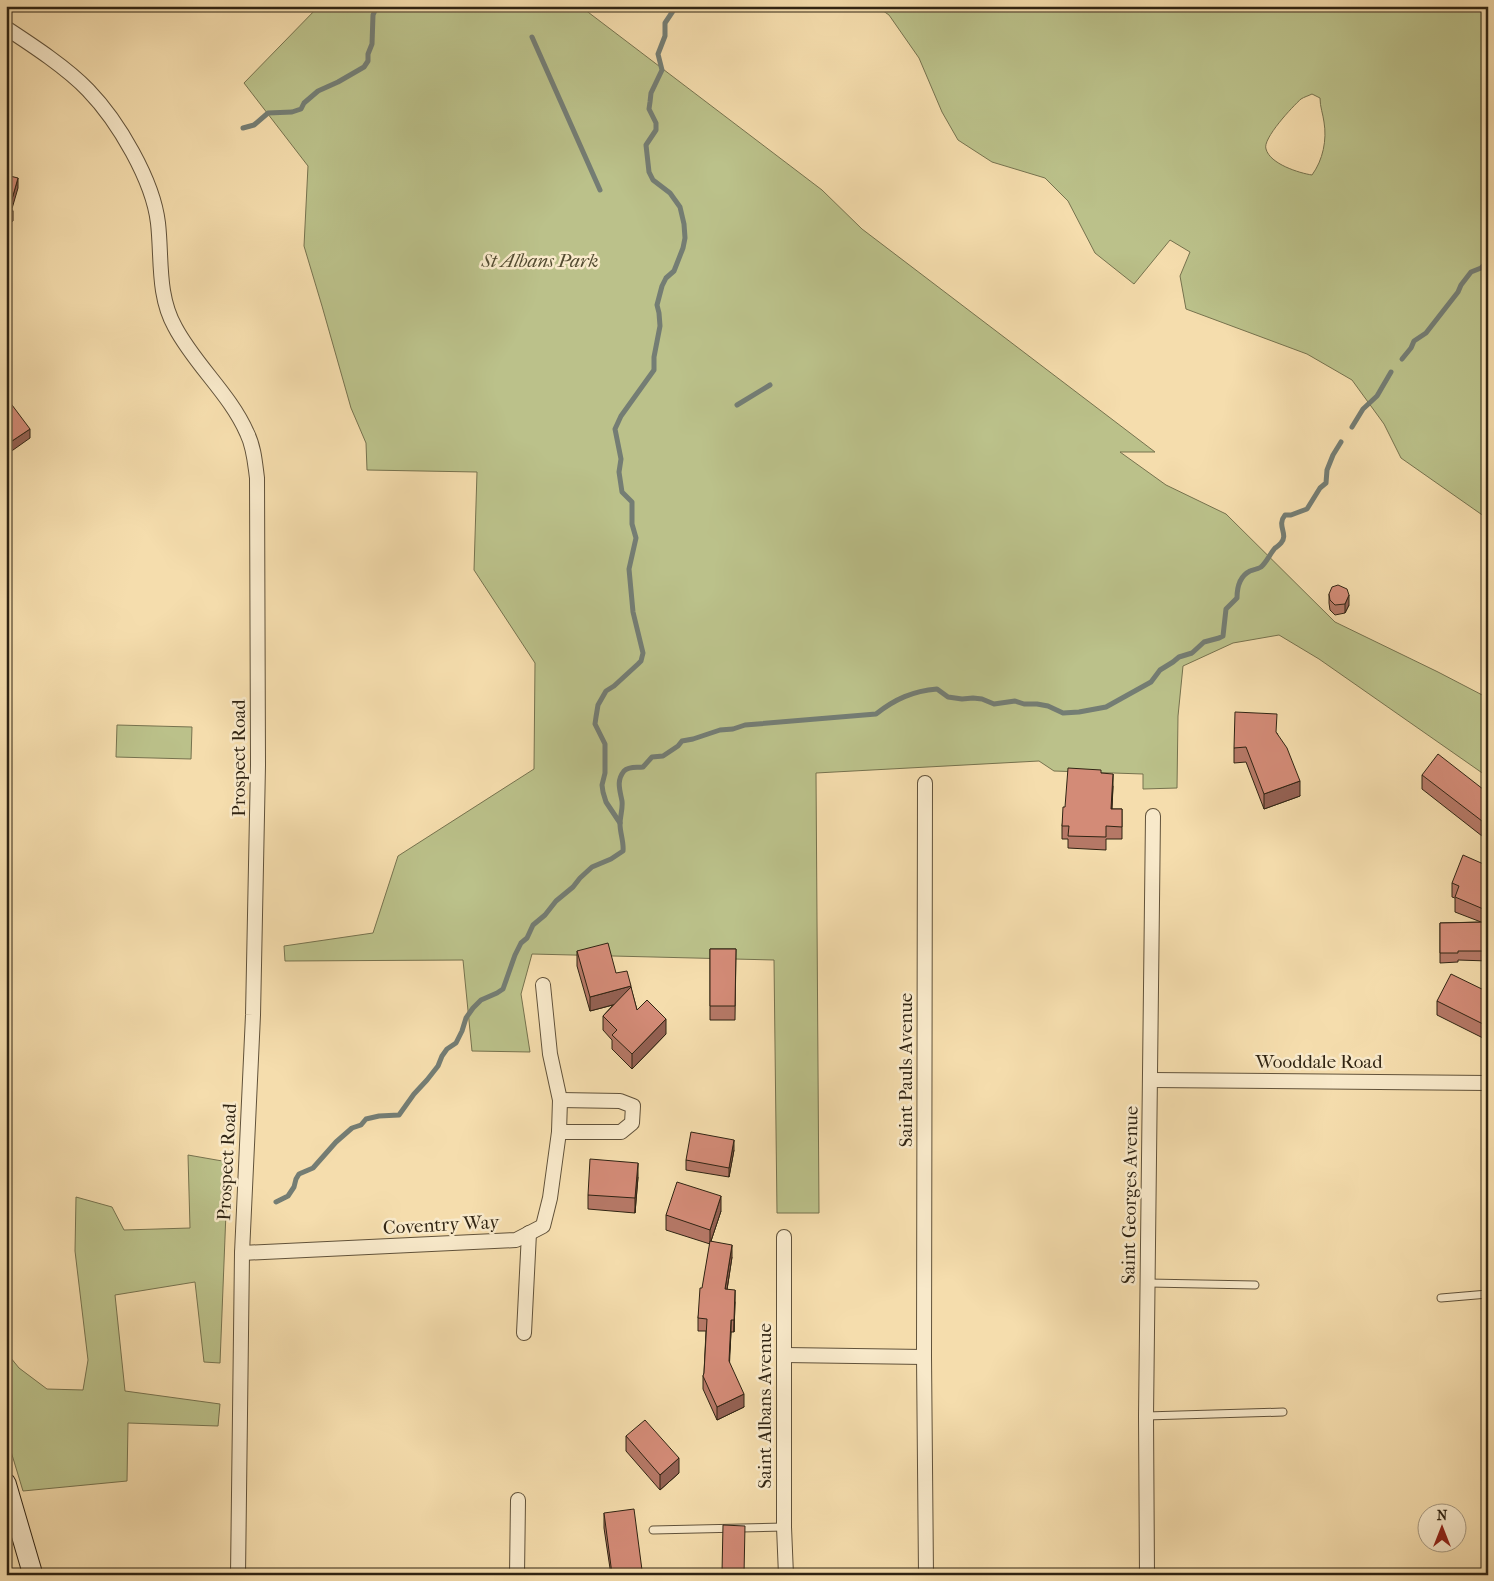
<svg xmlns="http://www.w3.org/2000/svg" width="1494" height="1581" viewBox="0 0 1494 1581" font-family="'IM FELL French Canon',serif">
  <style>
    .green { fill: #bbc18a; stroke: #76724e; fill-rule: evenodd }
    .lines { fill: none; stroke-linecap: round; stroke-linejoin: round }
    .stream { stroke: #747d74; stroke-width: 5 }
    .lane-casing { stroke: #61523a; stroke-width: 9 }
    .street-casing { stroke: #61523a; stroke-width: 16 }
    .secondary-casing { stroke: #302413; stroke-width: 21 }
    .lane { stroke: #f8e9ca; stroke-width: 7 }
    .street { stroke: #f8e9ca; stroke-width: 14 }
    .secondary { stroke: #f8e9ca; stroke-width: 19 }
    .wall { fill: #b57866; stroke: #302413 }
    .shaded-wall { fill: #946153; stroke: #302413 }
    .building { fill: #d38b77; stroke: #302413 }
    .labels { text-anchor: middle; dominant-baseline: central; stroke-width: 5; stroke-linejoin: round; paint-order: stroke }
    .park-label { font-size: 19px; font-style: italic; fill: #534b31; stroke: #f8e9ca }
    .street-label { font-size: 19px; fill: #302413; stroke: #f8e9ca }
  </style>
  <rect width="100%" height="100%" fill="#f5ddad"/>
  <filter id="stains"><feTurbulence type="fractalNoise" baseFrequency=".004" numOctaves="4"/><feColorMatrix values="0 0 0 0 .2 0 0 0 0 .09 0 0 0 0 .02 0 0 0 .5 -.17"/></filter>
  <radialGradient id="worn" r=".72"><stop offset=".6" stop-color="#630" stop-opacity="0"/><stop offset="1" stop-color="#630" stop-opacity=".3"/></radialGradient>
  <g class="green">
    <path d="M319,6H580L822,190L862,229L1155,452H1120L1166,485L1226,514L1335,622L1438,672L1488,698V777L1319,659L1279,635L1233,643L1183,666L1178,716L1177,788L1143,789V774L1054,771L1039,761L816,773L819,1213H777L774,960L532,954L521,994L530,1052L472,1051L463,960L285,961L284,946L373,933L398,856L534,769L535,663L474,570L477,472L367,470L366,443L351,408L322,306L304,246L308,166L244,83Z"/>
    <path d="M876,6H1488V519L1401,458L1384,424L1352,380L1307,354L1186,309L1180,276L1190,252L1170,240L1134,284L1095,253L1068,201L1045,178L992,162L958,140L942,112L919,58L889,15ZM1312,94L1320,98C1320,107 1323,114 1324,122C1327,140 1323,160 1312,175C1299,173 1270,164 1266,149C1262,139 1293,106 1301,99C1304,97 1308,96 1312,94Z"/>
    <path d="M117,725L192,727L191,759L116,757Z"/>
    <path d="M188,1155L228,1162L220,1363L204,1362L195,1282L115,1295L125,1391L220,1404L218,1426L128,1423L127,1481L23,1491L6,1435V1352L19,1368L47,1389L83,1390L88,1360L75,1251L76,1197L112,1207L124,1230L190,1228Z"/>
  </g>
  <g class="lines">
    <g class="stream">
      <path d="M532,37L600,190"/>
      <path d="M243,128L254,125L268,113L292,112L301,109L304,103L318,91L338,82L364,67L368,61V54L372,44L373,15L377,6"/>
      <path d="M1402,359L1411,348L1414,341L1426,333L1458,292L1461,285L1471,272L1481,268L1488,261"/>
      <path d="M737,405L770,385"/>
      <path d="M1352,427L1363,409L1377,396L1391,372"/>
      <path d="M620,823L606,802L603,792L602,785L605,773V744L595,724L596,717L598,705L606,691L614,686L638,664L641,661L643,653L633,612L629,569L636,538L632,524V502L622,492L619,472L621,459L615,429L621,416L654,370V357L660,326L659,313L657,305L662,286L666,278L674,271L683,248L685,238L684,224L680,207L670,193L653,180L649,172L646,145L656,130V123L649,109L650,102L651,93L662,70L658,54L665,36V23L673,11V6"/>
      <path d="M276,1202L288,1196L294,1187L296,1179L299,1174L313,1168L336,1142L352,1128L361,1125L366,1119L379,1116L399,1115L414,1094L427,1080L438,1066L442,1056L447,1049L456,1043L462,1031L466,1018L473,1008L481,1000L497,993L503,989L515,955L521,943L527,938L533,925L545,915L556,901L573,887L580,878L592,867L611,859L623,851C624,842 620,833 620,824C620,816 623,809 622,801C620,790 616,781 624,771C629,766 637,768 643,767L652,757L663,756L678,746L682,741L693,739L720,730L733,729L745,725L876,714C895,699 913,691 937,689L948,697L962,699L973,698L982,699L994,704L1015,701L1024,704H1037L1048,706L1063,713L1079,712L1106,707L1151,682L1160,670L1173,662L1179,657L1192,653L1204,642L1219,638L1223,636L1226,609L1237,598C1237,587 1240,576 1250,571C1253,570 1258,569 1261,567C1266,563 1270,554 1275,548C1277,547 1279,545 1281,543C1289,534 1276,526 1285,515H1291L1307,509L1320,488L1326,483L1327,470L1333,455L1341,442"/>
    </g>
    <g class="lane-casing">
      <g id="lane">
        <path d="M1148,1283L1255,1285"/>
        <path d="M1441,1298L1488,1294"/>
        <path d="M1146,1416L1283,1412"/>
        <path d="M653,1530L784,1527"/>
      </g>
    </g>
    <g class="street-casing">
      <g id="street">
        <path d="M6,28C32,45 67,68 88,90C118,121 153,180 158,223C162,258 157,295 175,327C195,365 230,394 247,433C254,447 255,463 257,478L258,765L253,1015L242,1253L238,1575"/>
        <path d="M925,783L924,1357L926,1575"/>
        <path d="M1151,1080L1488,1083"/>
        <path d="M559,1132H621L632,1123L633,1106L620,1101L560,1100"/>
        <path d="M784,1237V1527L786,1575"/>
        <path d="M242,1253L516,1240L543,1226L550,1198L559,1132L560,1100L550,1054L543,985"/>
        <path d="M524,1333L529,1233"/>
        <path d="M785,1355L924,1357"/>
        <path d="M517,1575L518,1500"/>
        <path d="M1147,1575L1146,1416L1153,816"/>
      </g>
    </g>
    <g class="secondary-casing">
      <path id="secondary" d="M6,1483L33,1575"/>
    </g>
    <use href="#lane" class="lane"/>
    <use href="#street" class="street"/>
    <use href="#secondary" class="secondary"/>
  </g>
  <g class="wall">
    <path d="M1329,594L1349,605L1345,613L1335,615L1330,610L1329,603Z"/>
    <path d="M1277,733L1300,796L1264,809L1246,762L1234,763V748Z"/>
    <path d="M1101,773L1113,786L1112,809H1122V839H1106V850L1068,848V839H1062V826L1065,807Z"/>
    <path d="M1422,775L1488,793L1482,836L1422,789Z"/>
    <path d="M1488,866V961L1458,960V962L1440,963V923L1481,922L1455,912V898L1452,897V883Z"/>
    <path d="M710,949H736L735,1020H710Z"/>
    <path d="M577,951L616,973L631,988L637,1010L666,1034L632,1069L612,1049V1040L603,1030V1016L613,1005L590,1011L577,966Z"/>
    <path d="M1488,992V1033L1485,1039L1437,1015V1001Z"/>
    <path d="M734,1150L729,1177L686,1170V1160Z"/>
    <path d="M638,1177L635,1213L588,1209V1195Z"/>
    <path d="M721,1211L711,1241L732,1257L727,1290L735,1302L734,1332H731L729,1363L744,1407L717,1420L703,1389V1376L704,1373L706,1331H698V1318L710,1244L666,1230V1215Z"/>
    <path d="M626,1436L679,1473L660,1490L626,1451Z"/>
    <path d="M604,1513L642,1570V1575H611L604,1528Z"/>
  </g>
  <g class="shaded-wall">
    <path d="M18,178V188L11,212L13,211V221L6,225V215L10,206Z"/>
    <path d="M30,429V438L6,455V445Z"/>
    <path d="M1349,595V605L1345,613V604Z"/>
    <path d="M1113,774V786L1111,821V809Z"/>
    <path d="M1300,781V796L1264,809V794Z"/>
    <path d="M1488,814V829L1482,836V821Z"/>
    <path d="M631,986V1000L590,1011V997Z"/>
    <path d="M666,1019V1034L632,1069V1054Z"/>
    <path d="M1488,1019V1033L1485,1039V1025Z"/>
    <path d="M734,1140V1150L729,1177V1168Z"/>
    <path d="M638,1163V1177L635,1213V1198Z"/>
    <path d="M721,1196V1211L710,1244V1230Z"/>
    <path d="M732,1245V1257L725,1302V1289Z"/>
    <path d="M735,1290V1302L734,1332V1320Z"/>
    <path d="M731,1320V1332L729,1374V1361Z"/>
    <path d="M744,1394V1407L717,1420V1407Z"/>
    <path d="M679,1458V1473L660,1490V1475Z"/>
  </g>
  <g class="building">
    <path d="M6,175L18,178L10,206L13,211L6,215Z"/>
    <path d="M6,397L30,429L6,445Z"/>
    <path d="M1338,585L1347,589L1349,595L1345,604L1335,605L1330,600L1329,594L1332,587Z"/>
    <path d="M1235,712L1277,714L1276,732L1287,748L1300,781L1264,794L1246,747L1234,748Z"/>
    <path d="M1438,754L1488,793V814L1482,821L1422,775Z"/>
    <path d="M1068,768L1101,770V773L1113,774L1111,809H1122V827L1106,826V837L1068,836L1069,826H1062L1063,807H1065Z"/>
    <path d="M1463,855L1488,866V911L1455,897L1459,886L1452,883Z"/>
    <path d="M1488,922V951H1458V953H1440V923Z"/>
    <path d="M608,943L616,973L627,971L631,986L590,997L577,951Z"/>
    <path d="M710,949H736L735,1006H710Z"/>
    <path d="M1451,974L1488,992V1019L1485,1025L1437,1001Z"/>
    <path d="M631,987L637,1010L647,1000L666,1019L632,1054L612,1035L617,1030L603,1016Z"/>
    <path d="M691,1132L734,1140L729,1168L686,1160Z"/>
    <path d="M590,1159L638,1163L635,1198L588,1195Z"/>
    <path d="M677,1182L721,1196L710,1230L666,1215Z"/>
    <path d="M710,1241L732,1245L725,1289L735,1290L734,1320H731L729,1361L744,1394L717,1407L703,1376L704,1373L707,1319L698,1318L700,1288H702Z"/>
    <path d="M645,1420L679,1458L660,1475L626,1436Z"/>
    <path d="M634,1509L642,1570L612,1574L604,1513Z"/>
    <path d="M723,1525L745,1526L744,1574L747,1575H707L708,1571L722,1572Z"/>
  </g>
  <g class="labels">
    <g class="park-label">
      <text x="540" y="261">St Albans Park</text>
    </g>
    <g class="street-label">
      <text transform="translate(239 758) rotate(-90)">Prospect Road</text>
      <text x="1319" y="1062">Wooddale Road</text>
      <text transform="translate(906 1070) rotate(-90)">Saint Pauls Avenue</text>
      <text transform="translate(227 1162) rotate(-87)">Prospect Road</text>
      <text transform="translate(1130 1195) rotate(-89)">Saint Georges Avenue</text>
      <text transform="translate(441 1225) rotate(-3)">Coventry Way</text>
      <text transform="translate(765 1406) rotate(-90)">Saint Albans Avenue</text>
    </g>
  </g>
  <rect width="1494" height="1581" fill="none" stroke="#f5ddad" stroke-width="25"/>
  <rect x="8" y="8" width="1479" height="1566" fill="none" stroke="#302413" stroke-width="2.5"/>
  <rect x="12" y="12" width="1469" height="1556" fill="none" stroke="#302413"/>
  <g transform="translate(1442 1528)"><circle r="24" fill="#f8e9ca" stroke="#a89a81"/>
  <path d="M0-4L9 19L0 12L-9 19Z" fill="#8f2418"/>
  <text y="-8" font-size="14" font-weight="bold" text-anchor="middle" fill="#302413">N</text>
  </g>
  <rect width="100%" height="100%" filter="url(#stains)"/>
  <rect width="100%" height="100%" fill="url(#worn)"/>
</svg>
